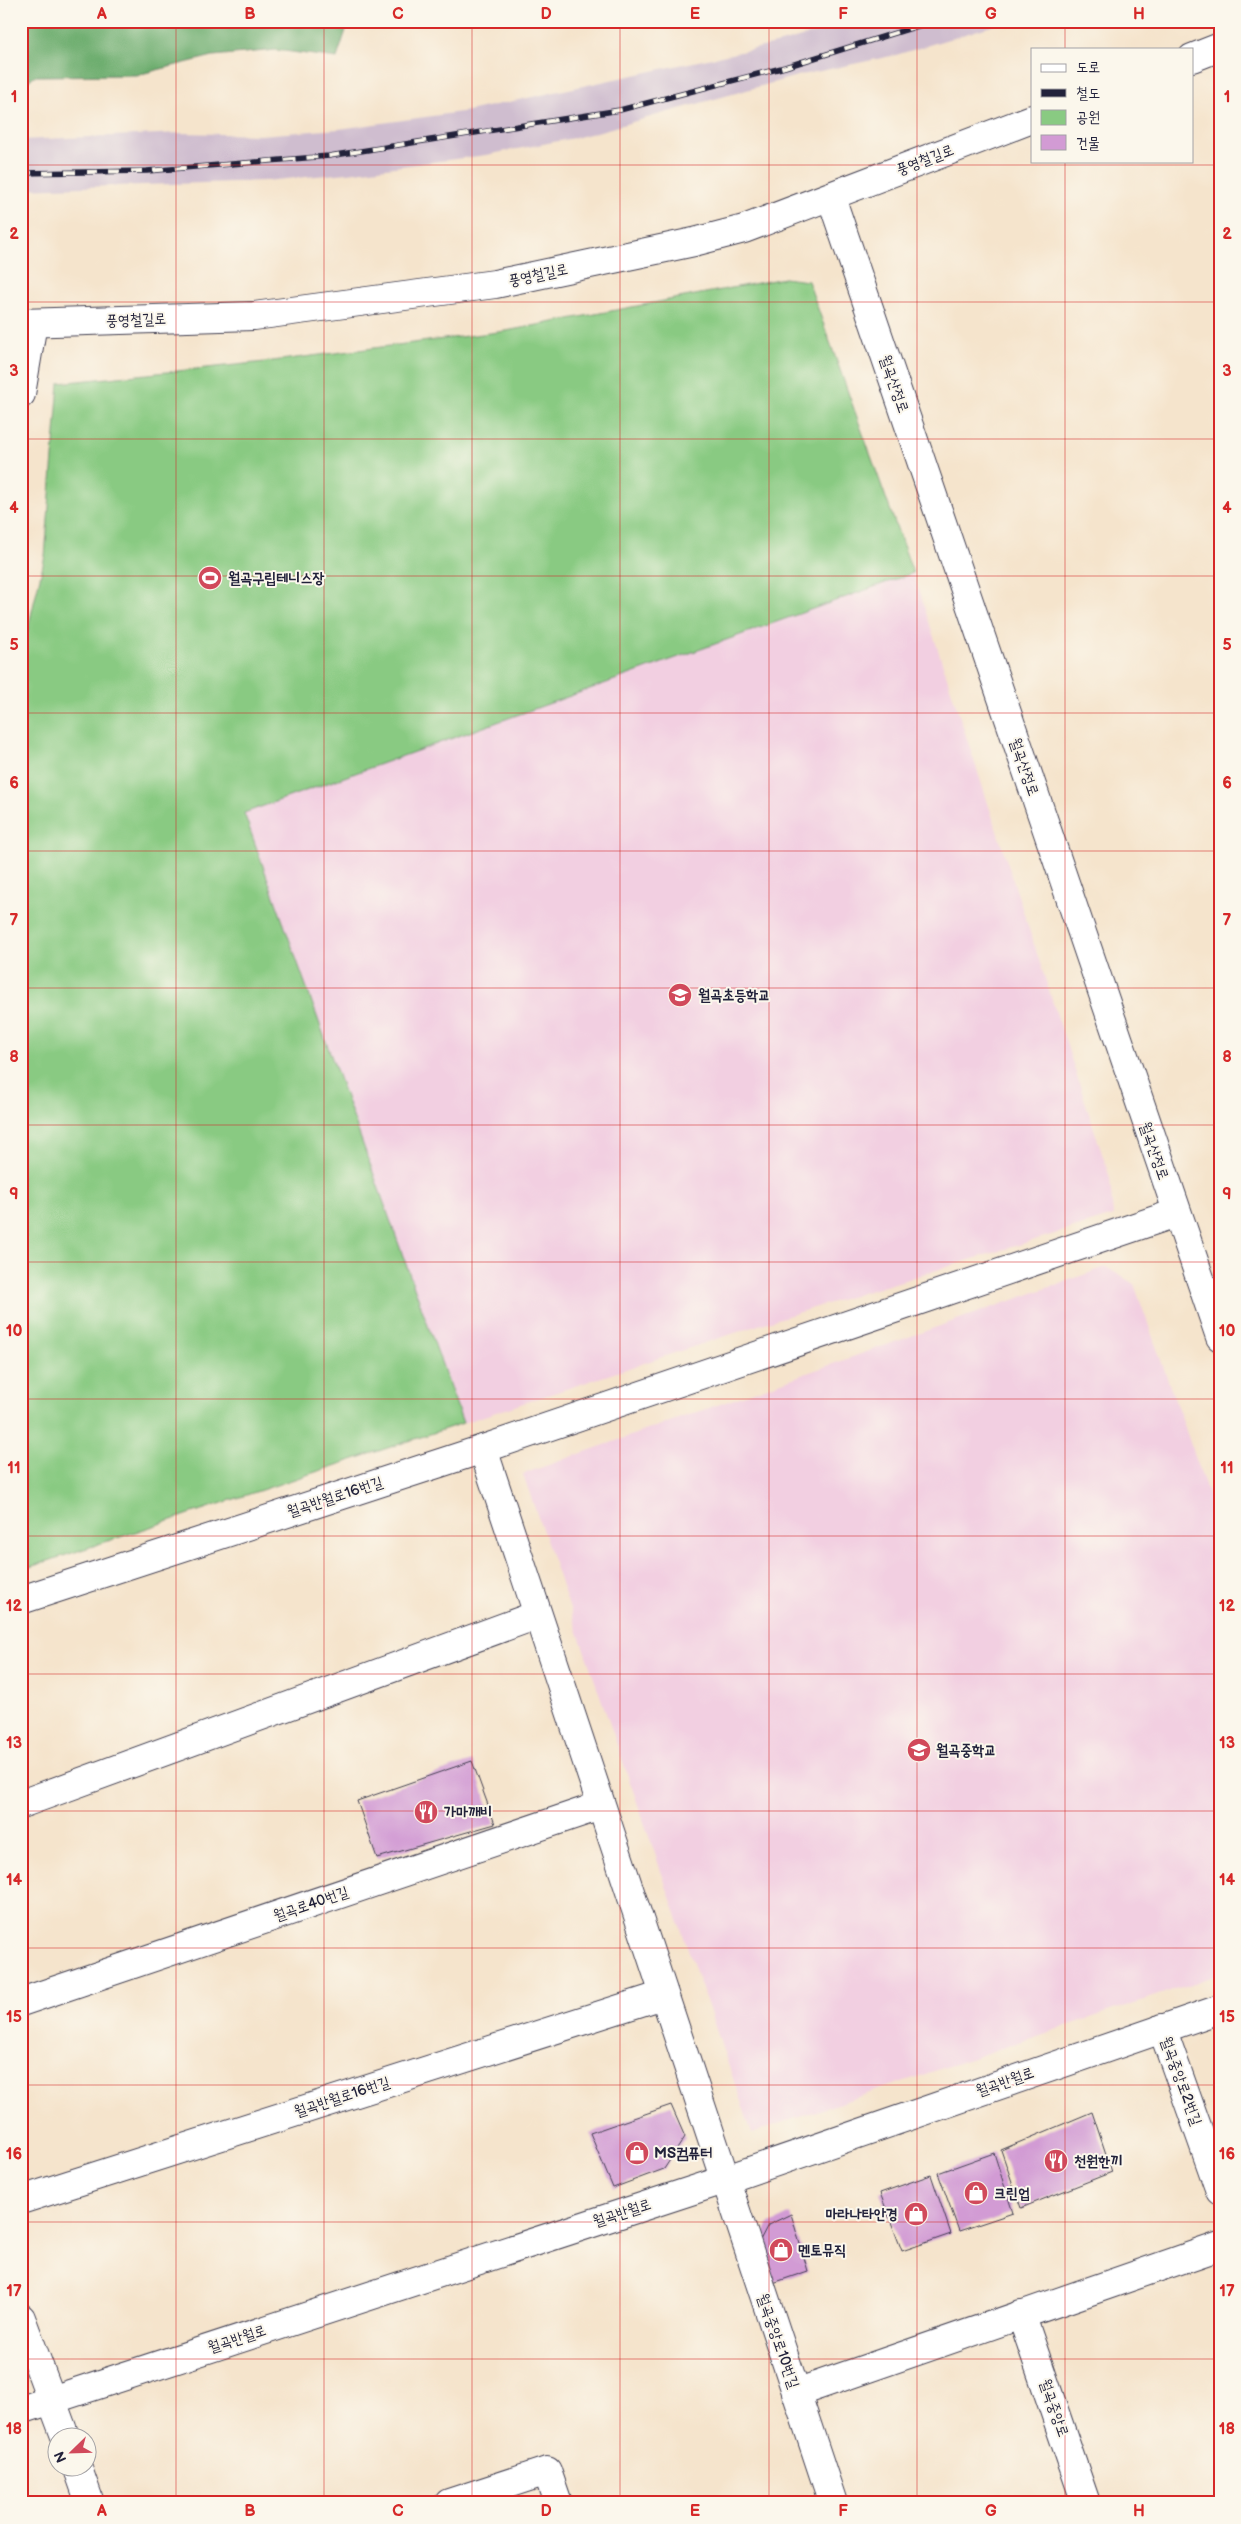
<svg xmlns="http://www.w3.org/2000/svg" width="1241" height="2524" viewBox="0 0 1241 2524" font-family="'Balsamiq Sans','Poor Story',sans-serif">
  <style>
    .built { fill: #f2cfe1 }
    .industrial { fill: #cfbdcf }
    .green { fill: #89ca82; stroke: #56765e }
    .forest { fill: #6eae70; stroke: #486856 }
    .building { fill: #d29bd4 }
    .lines { fill: none; stroke-linecap: round; stroke-linejoin: round }
    .minor-casing { stroke: #423f51; stroke-width: 30 }
    .minor { stroke: #fff; stroke-width: 28 }
    .rail-casing { stroke: #22223b; stroke-width: 5.5 }
    .rail { stroke: #fbf7ec; stroke-width: 4; stroke-dasharray: 11; stroke-linecap: butt }
    .grid { fill: none; stroke: #d62828; stroke-width: 1; stroke-opacity: 0.55 }
    .labels { text-anchor: middle; dominant-baseline: central; stroke-width: 4; stroke-linejoin: round; paint-order: stroke }
    .street-label { font-size: 15px; fill: #22223b; stroke: #fbf7ec }
    .poi-label { font-size: 15px; font-weight: bold; fill: #22223b; stroke: #fbf7ec; text-anchor: start }
    .neatline { fill: none; stroke: #d62828; stroke-width: 2 }
    .grid-label { font-size: 16px; text-anchor: middle; font-weight: bold; fill: #d62828 }
  </style>
  <rect width="100%" height="100%" fill="#fbf7ec"/>
  <filter id="ink" filterUnits="userSpaceOnUse"><feTurbulence type="fractalNoise" baseFrequency=".02" numOctaves="2"/><feDisplacementMap in="SourceGraphic" scale="10" xChannelSelector="R" yChannelSelector="G"/><feConvolveMatrix kernelMatrix="1 2 1 2 8 2 1 2 1" color-interpolation-filters="sRGB"/></filter>
  <filter id="wash" filterUnits="userSpaceOnUse"><feTurbulence type="fractalNoise" baseFrequency=".0096" numOctaves="4" result="noise"/><feDisplacementMap in="SourceGraphic" scale="20" xChannelSelector="R" yChannelSelector="G"/><feGaussianBlur stdDeviation="1.12" result="paint"/><feColorMatrix in="noise" values="0 0 0 0 0 0 0 0 0 0 0 0 0 0 0 0 0 1.4 0 .05"/><feComposite in="paint" operator="in"/></filter>
  <g filter="url(#wash)">
    <rect width="100%" height="100%" fill="#f5e4cc"/>
    <g class="built">
      <path d="M913,573L1110,1178L1113,1216L771,1321L463,1423L244,812Z"/>
      <path d="M1106,1267L1134,1284L1220,1527V1974L752,2133L523,1474Z"/>
    </g>
    <path class="industrial" d="M856,21H1008L896,55L797,76L579,137L486,155L348,173L265,181L21,189V140L181,133L260,135L339,129L468,111L781,43Z"/>
    <path class="green" d="M784,278L808,281L913,573L244,813L463,1423L21,1570V658L45,556L59,383L265,362L506,331Z"/>
    <path class="forest" d="M21,21H349L337,58L276,50L213,56L137,75L34,76L21,88Z"/>
    <g id="blocks">
      <g class="building">
        <path d="M644,21H685V25Z"/>
        <path d="M472,1761L495,1824L377,1858L357,1801Z"/>
        <path d="M671,2105L685,2137L664,2169L613,2188L590,2133Z"/>
        <path d="M1092,2112L1112,2172L1021,2208L1001,2150Z"/>
        <path d="M994,2153L1013,2213L959,2231L938,2173Z"/>
        <path d="M931,2175L951,2234L902,2251L880,2193Z"/>
        <path d="M791,2214L808,2271L770,2284L759,2242L768,2225Z"/>
      </g>
    </g>
  </g>
  <g filter="url(#ink)">
    <use href="#blocks" fill-opacity="0" stroke="#423f51" stroke-width="1"/>
    <g class="lines">
      <g class="minor-casing">
        <g id="minor">
          <path d="M1192,58L1220,47"/>
          <path d="M831,197L1220,1337"/>
          <path d="M21,323L254,316L495,284L694,242L744,229L1032,119"/>
          <path d="M21,394L33,323"/>
          <path d="M483,1449L833,2503"/>
          <path d="M21,1600L483,1449L1176,1213"/>
          <path d="M21,1804L537,1615"/>
          <path d="M21,2002L600,1806"/>
          <path d="M1162,2028L1220,2191"/>
          <path d="M21,2200L663,1995"/>
          <path d="M1021,2314L1086,2503"/>
          <path d="M21,2318L65,2436"/>
          <path d="M796,2393L1220,2246"/>
          <path d="M21,2410L724,2180L1220,2009"/>
          <path d="M77,2466L90,2503"/>
          <path d="M449,2503L547,2471L558,2503"/>
        </g>
      </g>
      <use href="#minor" class="minor"/>
      <g class="rail-casing">
        <path id="rail" d="M21,173L147,171L329,156L620,110L785,67L934,21"/>
      </g>
      <use href="#rail" class="rail"/>
    </g>
  </g>
  <path class="grid" d="M176,21V2503M324,21V2503M472,21V2503M620,21V2503M769,21V2503M917,21V2503M1065,21V49M1065,161V2503M21,165H1220M21,302H1220M21,439H1220M21,576H1220M21,713H1220M21,851H1220M21,988H1220M21,1125H1220M21,1262H1220M21,1399H1220M21,1536H1220M21,1674H1220M21,1811H1220M21,1948H1220M21,2085H1220M21,2222H1220M21,2359H1220"/>
  <defs>
    <g id="stadium-disc" transform="scale(1.25)"><circle r="9.5" fill="#d1495b" stroke="#fbf7ec"/><path d="M0-5a6.5 5 0 1 0 0 10a6.5 5 0 1 0 0-10ZM-3.5-1.8h7v3.6h-7Z" fill="#fff"/></g>
    <g id="school-disc" transform="scale(1.25)"><circle r="9.5" fill="#d1495b" stroke="#fbf7ec"/><path d="M0-5L7-2L0 1L-7-2ZM-4 1L0 2.5L4 1V4Q0 6-4 4Z" fill="#fff"/></g>
    <g id="restaurant-disc" transform="scale(1.25)"><circle r="9.5" fill="#d1495b" stroke="#fbf7ec"/><path d="M-5-6h1v4h1v-4h1v4h1v-4h1v5L-1.5 .5V6h-2V.5L-5-1ZM5-6V6H3V1.5H1.5Q1.5-4 5-6Z" fill="#fff"/></g>
    <g id="shop-disc" transform="scale(1.25)"><circle r="9.5" fill="#d1495b" stroke="#fbf7ec"/><path d="M-5-2.5h2.3a2.7 3.5 0 0 1 5.4 0H5L5.5 6h-11ZM-1.5-2.5h3a1.5 2.3 0 0 0-3 0Z" fill="#fff"/></g>
  </defs>
  <g fill-rule="evenodd">
    <use href="#stadium-disc" x="210" y="578"/>
    <use href="#school-disc" x="680" y="995"/>
    <use href="#school-disc" x="919" y="1750"/>
    <use href="#restaurant-disc" x="426" y="1812"/>
    <use href="#shop-disc" x="637" y="2153"/>
    <use href="#restaurant-disc" x="1056" y="2161"/>
    <use href="#shop-disc" x="976" y="2193"/>
    <use href="#shop-disc" x="916" y="2214"/>
    <use href="#shop-disc" x="781" y="2250"/>
  </g>
  <g class="labels">
    <g class="street-label">
      <text transform="translate(925 160) rotate(-21)">풍영철길로</text>
      <text transform="translate(538 275) rotate(-12)">풍영철길로</text>
      <text transform="translate(136 320) rotate(-2)">풍영철길로</text>
      <text transform="translate(894 384) rotate(71)">월곡산정로</text>
      <text transform="translate(1024 767) rotate(71)">월곡산정로</text>
      <text transform="translate(1154 1151) rotate(71)">월곡산정로</text>
      <text transform="translate(335 1497) rotate(-18)">월곡반월로16번길</text>
      <text transform="translate(311 1904) rotate(-19)">월곡로40번길</text>
      <text transform="translate(1181 2081) rotate(70)">월곡중앙로2번길</text>
      <text transform="translate(1005 2082) rotate(-19)">월곡반월로</text>
      <text transform="translate(342 2097) rotate(-18)">월곡반월로16번길</text>
      <text transform="translate(622 2213) rotate(-18)">월곡반월로</text>
      <text transform="translate(237 2339) rotate(-18)">월곡반월로</text>
      <text transform="translate(778 2341) rotate(71)">월곡중앙로10번길</text>
      <text transform="translate(1054 2408) rotate(71)">월곡중앙로</text>
    </g>
    <g class="poi-label">
      <text x="228" y="578">월곡구립테니스장</text>
      <text x="698" y="995">월곡초등학교</text>
      <text x="936" y="1750">월곡중학교</text>
      <text x="444" y="1812">가마깨비</text>
      <text x="654" y="2153">MS컴퓨터</text>
      <text x="1074" y="2161">천원한끼</text>
      <text x="994" y="2193">크린업</text>
      <text x="898" y="2214" text-anchor="end">마라나타안경</text>
      <text x="798" y="2250">멘토뮤직</text>
    </g>
  </g>
  <rect width="1241" height="2524" fill="none" stroke="#fbf7ec" stroke-width="55"/>
  <rect x="1031" y="48" width="162" height="115" fill="#fbf7ec" stroke="#a4a2a5"/>
  <rect x="1041" y="64" width="25" height="8" fill="#ffffff" stroke="#a4a2a5"/>
  <text x="1076" y="72" font-size="15" fill="#22223b">도로</text>
  <rect x="1041" y="89" width="25" height="8" fill="#22223b" stroke="#a4a2a5"/>
  <text x="1076" y="98" font-size="15" fill="#22223b">철도</text>
  <rect x="1041" y="110" width="25" height="15" fill="#89ca82" stroke="#a4a2a5"/>
  <text x="1076" y="122" font-size="15" fill="#22223b">공원</text>
  <rect x="1041" y="135" width="25" height="15" fill="#d29bd4" stroke="#a4a2a5"/>
  <text x="1076" y="148" font-size="15" fill="#22223b">건물</text>
  <g transform="translate(72 2452) rotate(247)"><circle r="24" fill="#fbf7ec" stroke="#a4a2a5"/>
  <path d="M0-4L9 19L0 12L-9 19Z" fill="#d1495b"/>
  <text y="-8" font-size="14" font-weight="bold" text-anchor="middle" fill="#22223b">N</text>
  </g>
  <rect x="28" y="28" width="1186" height="2468" class="neatline"/>
  <g class="grid-label">
    <text x="102" y="19">A</text>
    <text x="250" y="19">B</text>
    <text x="398" y="19">C</text>
    <text x="546" y="19">D</text>
    <text x="695" y="19">E</text>
    <text x="843" y="19">F</text>
    <text x="991" y="19">G</text>
    <text x="1139" y="19">H</text>
    <text x="14" y="102">1</text>
    <text x="1227" y="102">1</text>
    <text x="14" y="239">2</text>
    <text x="1227" y="239">2</text>
    <text x="14" y="376">3</text>
    <text x="1227" y="376">3</text>
    <text x="14" y="513">4</text>
    <text x="1227" y="513">4</text>
    <text x="14" y="650">5</text>
    <text x="1227" y="650">5</text>
    <text x="14" y="788">6</text>
    <text x="1227" y="788">6</text>
    <text x="14" y="925">7</text>
    <text x="1227" y="925">7</text>
    <text x="14" y="1062">8</text>
    <text x="1227" y="1062">8</text>
    <text x="14" y="1199">9</text>
    <text x="1227" y="1199">9</text>
    <text x="14" y="1336">10</text>
    <text x="1227" y="1336">10</text>
    <text x="14" y="1473">11</text>
    <text x="1227" y="1473">11</text>
    <text x="14" y="1611">12</text>
    <text x="1227" y="1611">12</text>
    <text x="14" y="1748">13</text>
    <text x="1227" y="1748">13</text>
    <text x="14" y="1885">14</text>
    <text x="1227" y="1885">14</text>
    <text x="14" y="2022">15</text>
    <text x="1227" y="2022">15</text>
    <text x="14" y="2159">16</text>
    <text x="1227" y="2159">16</text>
    <text x="14" y="2296">17</text>
    <text x="1227" y="2296">17</text>
    <text x="14" y="2434">18</text>
    <text x="1227" y="2434">18</text>
    <text x="102" y="2516">A</text>
    <text x="250" y="2516">B</text>
    <text x="398" y="2516">C</text>
    <text x="546" y="2516">D</text>
    <text x="695" y="2516">E</text>
    <text x="843" y="2516">F</text>
    <text x="991" y="2516">G</text>
    <text x="1139" y="2516">H</text>
  </g>
</svg>
